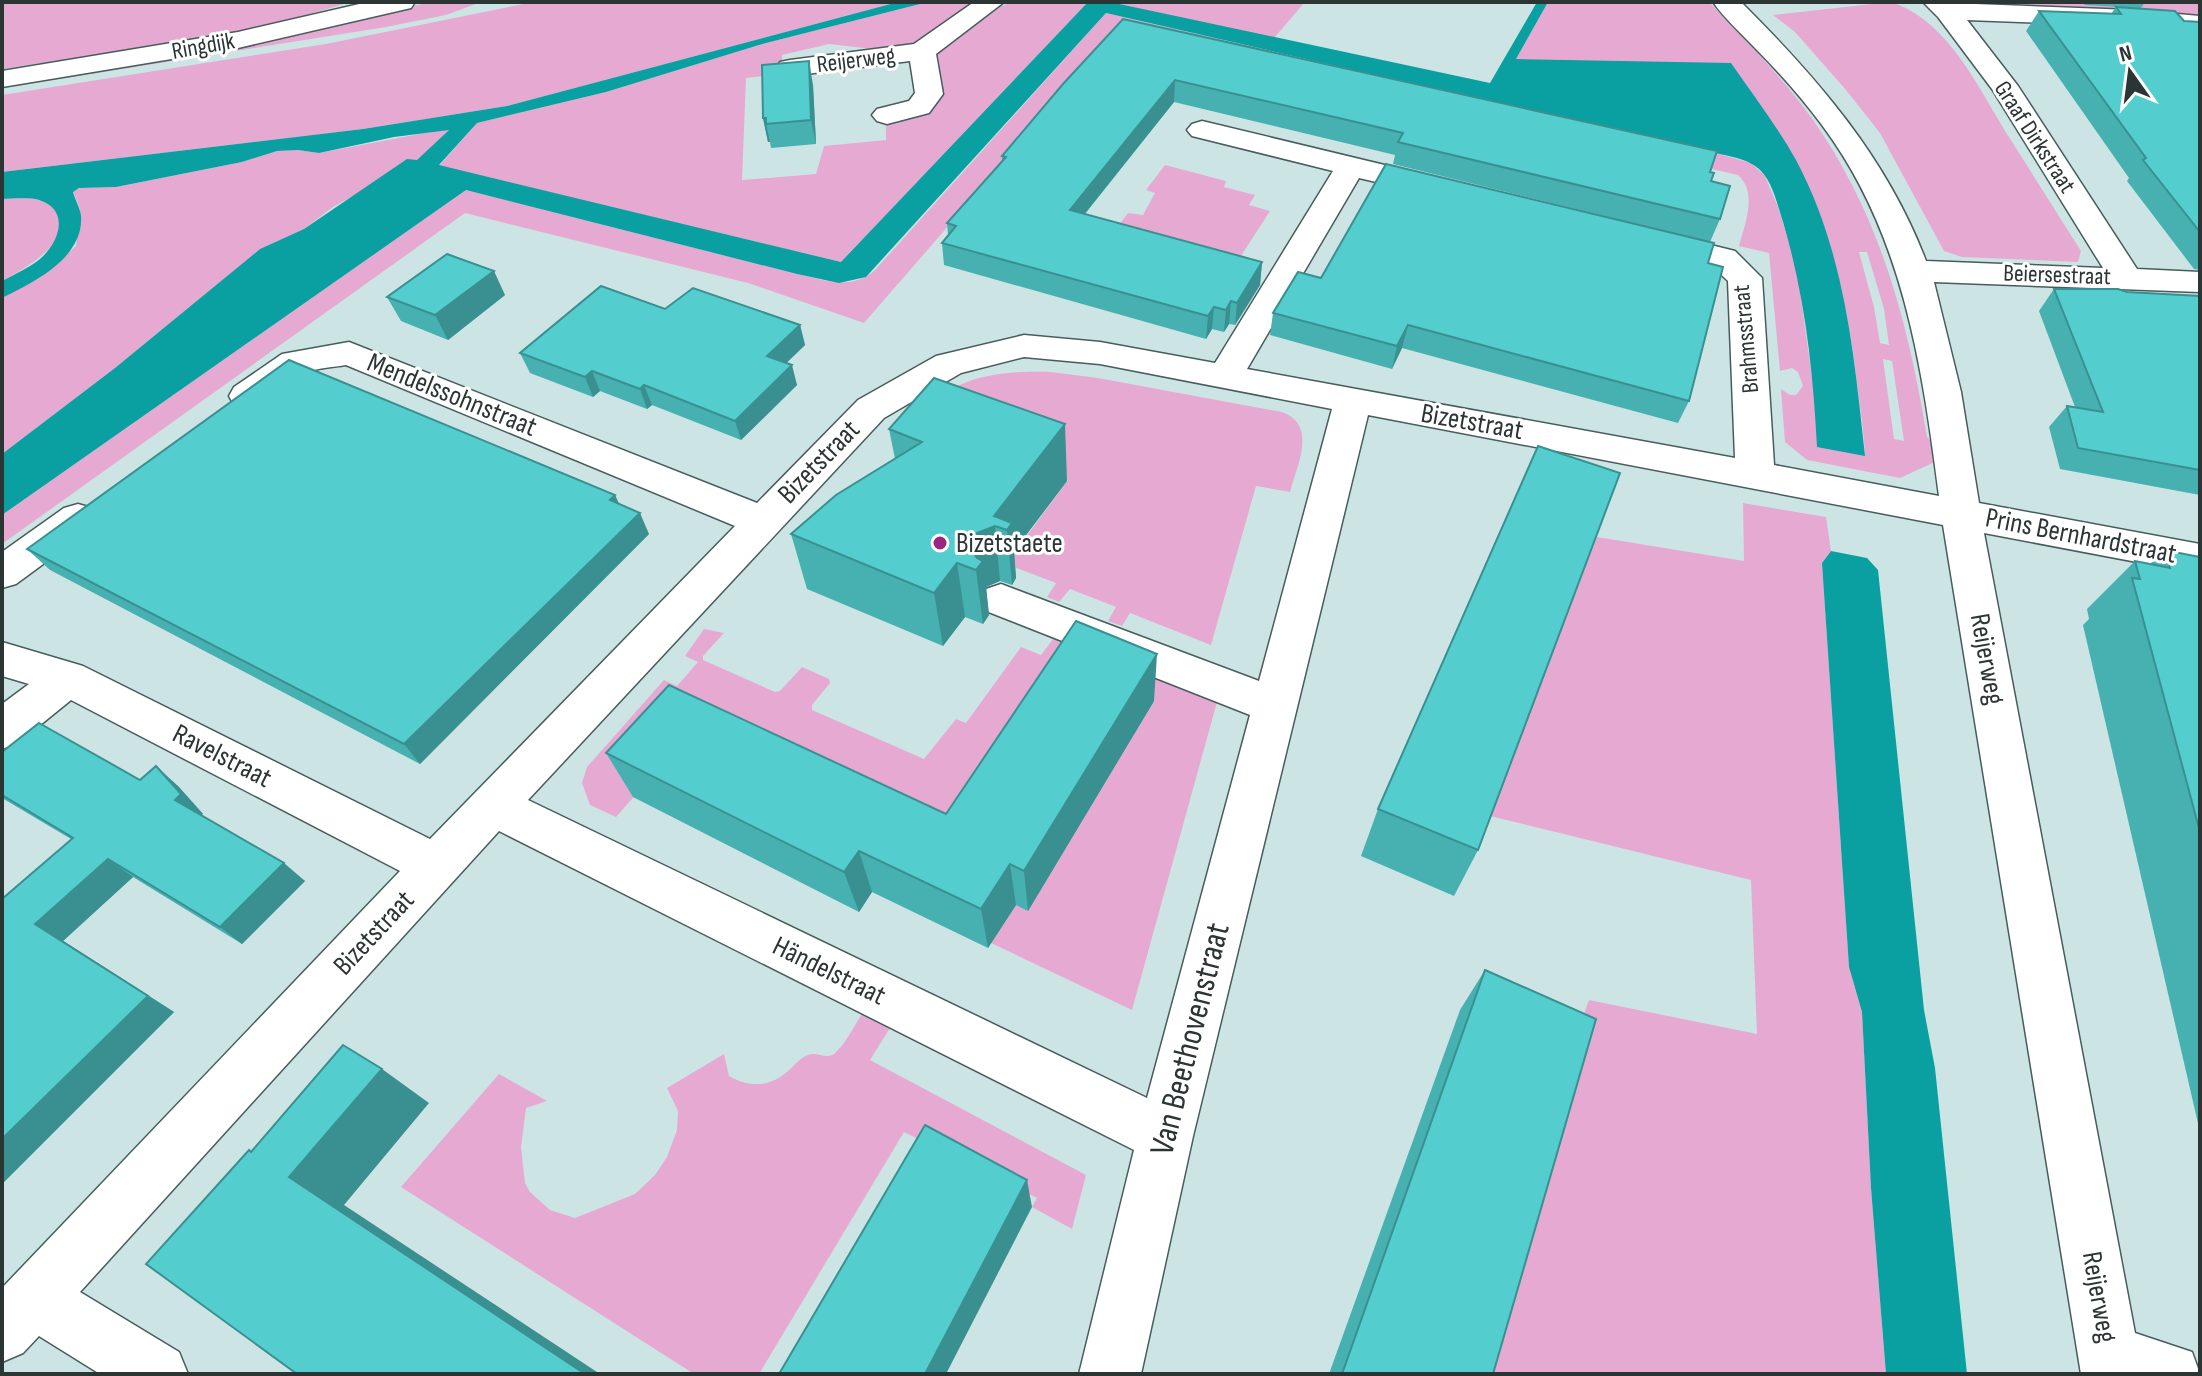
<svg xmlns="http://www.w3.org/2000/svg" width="2202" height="1376" viewBox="0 0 2202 1376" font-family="'Sofia Sans Condensed',sans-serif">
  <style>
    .green { fill: #e6aad2; fill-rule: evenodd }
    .water { fill: #0a9fa0 }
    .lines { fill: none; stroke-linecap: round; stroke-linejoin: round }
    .minor-casing { stroke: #475d5c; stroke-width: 3 }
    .minor { fill: #fff; fill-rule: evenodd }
    .wall { fill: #47b0b1 }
    .shaded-wall { fill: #3a9090 }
    .building { fill: #53cdce; stroke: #3a9090; stroke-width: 2 }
    .poi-dot { fill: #9b257f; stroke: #fff; stroke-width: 3 }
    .labels { text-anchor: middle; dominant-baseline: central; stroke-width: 6; stroke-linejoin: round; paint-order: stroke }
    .far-street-label { font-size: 24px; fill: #2b3534; stroke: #fff }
    .street-label { font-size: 28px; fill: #2b3534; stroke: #fff }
    .poi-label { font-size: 28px; fill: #2b3534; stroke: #fff; text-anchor: start }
    .near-street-label { font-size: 34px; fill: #2b3534; stroke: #fff }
  </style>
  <rect width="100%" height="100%" fill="#cce5e4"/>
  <g class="green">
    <path d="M2,2H350C239,38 118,51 2,69Z"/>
    <path d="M430,2H481L446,15L386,27L2,88V85L294,36Z"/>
    <path d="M533,2H898L507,106L363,129L2,172V95L326,44Z"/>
    <path d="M928,2H983L925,43L873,49L829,44L782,55L783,74L746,78L742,180L816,174L824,146L886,140V122L921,113L932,61L936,53L994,9L1013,2H1088L841,262L439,166L477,123L606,92L766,43Z"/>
    <path d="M1110,2H1305L1274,38Z"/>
    <path d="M1548,2H1709C1745,39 1781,76 1811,117C1880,214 1908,322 1927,437L1934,444L1939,460L1900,478L1807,460L1785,442L1781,389L1790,395H1796L1803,386L1798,372L1792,368L1780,371L1769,253L1739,246C1745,223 1758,193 1738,175L1116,33L864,323L748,283L465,213L2,544V515L466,190L797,274C823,280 852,291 875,270L1106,13L1716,153L1751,163L1765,176L1778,207L1797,269L1814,392L1865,456C1864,432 1860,407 1857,383C1844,274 1820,193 1758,102L1516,59ZM1859,252H1867L1884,309L1889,345L1880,343L1874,307ZM1883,359L1892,361L1904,441L1894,439Z"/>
    <path d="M1890,2C1948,19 1979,89 2009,137C2033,175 2057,213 2081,251L2078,262L1962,257L1944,251L1880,133L1846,90L1795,32L1773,15Z"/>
    <path d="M1962,2H2200V19Z"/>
    <path d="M446,129L449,130L417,161L333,207L304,229L260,249L115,368L2,454V298L38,278L76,246L80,209L73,191L80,188L116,187L242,162L277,151L298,150L319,153Z"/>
    <path d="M1165,165L1226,181L1224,187L1255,195L1249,205L1270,211L1235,265L1110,237L1128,213L1143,215L1155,193L1146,190Z"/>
    <path d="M30,198C40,200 51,203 57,213C75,243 21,270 2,281V199Z"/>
    <path d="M1051,372L1098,378L1282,412C1318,425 1297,465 1290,492L1256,486L1211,645L1130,613L1122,626L1108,621L1116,607L1070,589L1059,602L1047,597L1056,583L1006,564L1068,480L902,419C959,381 980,370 1051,372Z"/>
    <path d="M1743,503L1826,517L1831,551L1822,563L1849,967L1862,1012L1871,1188L1886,1374H1474L1566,1063L1589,1000L1757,1034L1751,880L1486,815L1597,537L1744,561Z"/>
    <path d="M704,629L724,633L703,656V660L775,692L780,691L802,667L829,679L830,683L812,705V710L924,759L956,719L966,723L1021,647L1041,655L1056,635L1217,702L1132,1010L991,943L1016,905L692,731L616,817L590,805L582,783L587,767L664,680L677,686L698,662L685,656Z"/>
    <path d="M862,1014L890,1028L870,1060L1086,1175L1072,1229L1032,1207L1037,1198L904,1132L759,1374H694L401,1187L499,1074L547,1101L526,1108L521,1147L525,1183L530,1192L550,1210L575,1218L635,1194L655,1175L667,1157L677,1130L678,1111L667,1088L724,1054L729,1076C750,1088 770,1087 788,1071C794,1066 801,1057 808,1055C819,1051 828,1062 837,1051C847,1041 854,1026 862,1014Z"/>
  </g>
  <g class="water">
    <path d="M898,2H928L766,43L606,92L477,123L439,165L841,262L1088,2H1110L1490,83L1537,2H1548L1516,59L1731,63C1753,95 1777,126 1796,160C1845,252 1854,354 1865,456L1817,447C1813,370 1805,296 1783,222C1778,207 1773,183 1761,171C1750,159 1731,157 1716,153L1106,13L866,277L839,283L797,274L466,190L2,515V454L115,368L260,249L304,229L407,159L417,160L449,130L394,137L319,153L298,150L277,151L242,162L116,187L79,188L73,192C75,200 80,207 81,216C84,258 34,282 2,298V281C15,274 29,268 40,259C59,243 71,210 39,200C28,197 14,199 2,199V172L363,129L507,106Z"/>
    <path d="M1831,551L1867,558L1878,570L1924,1010L1935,1068L1967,1374H1886L1871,1188L1862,1012L1849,967L1822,563Z"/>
  </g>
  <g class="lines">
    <g class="minor-casing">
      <g id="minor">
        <path d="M368,2H415L411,8L238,48L2,87V71L238,32Z"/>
        <path d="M974,2H1004L936,54L943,94L929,113L887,124L877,121L872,115L877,109L909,101L915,93L910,61L790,76L780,74L776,68L780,62L790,60L914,44Z"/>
        <path d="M1713,2H1741C1818,79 1887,158 1926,261L2103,268L1992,89L1938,17L1923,2L2132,10L2200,16V32L2132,26L1967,20L2018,86L2137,269L2200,272V292L1934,282L1961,392L1979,503L2200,544V574L1984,533L2135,1333L2192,1352L2200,1374H2081L1943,525L1368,415L1193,1136L1141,1374H1079L1134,1150L499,831L80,1292L179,1352L188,1374H100L39,1336L23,1353L2,1362V1288L400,871L71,700L18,743L2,749V704L29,684L2,676V642L83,666L430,839L735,526L346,365C334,367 319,368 307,372C279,381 269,414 234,405L229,396L234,387L282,354L349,342L757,503L858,400L936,356L1024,335L1100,342L1215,363L1333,171L1192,136L1187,130L1192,124L1202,121L1451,181L1456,188L1451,195L1440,197L1359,178L1247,369L1735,458L1728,281L1711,265L1643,248L1638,241L1643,234L1654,231L1735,251L1762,278L1774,465L1939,496C1922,365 1903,233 1822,125C1801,97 1778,71 1754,47C1740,32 1724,18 1713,2ZM1024,357L1100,364L1332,409L1259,681L1001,584L986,589L980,600L986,611L1250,715L1147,1098L528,800L884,418L961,373Z"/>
        <path d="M78,504L92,508L98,518L92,528L16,584L2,588V552L64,508Z"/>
      </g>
    </g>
    <use href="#minor" class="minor"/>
  </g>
  <g class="wall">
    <path d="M2082,2H2145L2141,8L2085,5Z"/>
    <path d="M2116,7L2184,21L2200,22V270L2194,269L2127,181L2129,178L2026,31L2039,11L2111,14Z"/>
    <path d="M1123,19L1710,172L1711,181L1720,219L1710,242L1393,164L1395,155L1174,102L1085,214L1262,262L1260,285L1235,325L1229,324L1224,332L1212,329L1206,339L944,265L942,243L948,235L947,223L1002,162V156Z"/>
    <path d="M813,85L816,144L771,148L770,142H768L763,118Z"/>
    <path d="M1708,263L1689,401L1678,423L1402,348L1392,369L1270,335L1273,313L1321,278Z"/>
    <path d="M2054,289L2200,296V495L2060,469L2049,427L2067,406L2075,407L2039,311Z"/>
    <path d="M505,295L448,340L401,321L387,297Z"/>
    <path d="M665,309L800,325L805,345L786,363L797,385L741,440L652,405L647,409L600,391L593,397L530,373L520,353Z"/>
    <path d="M889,429L1067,481L1014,551L1016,578L1012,585L1000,581L986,587L989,615L983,624L965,617L943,646L807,589L791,534L895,459Z"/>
    <path d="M615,495L619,504L649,534L420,764L50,570L27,549Z"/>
    <path d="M2164,550L2200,557V1132L2083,625L2089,619L2087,609L2135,561L2150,564Z"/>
    <path d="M1154,701L1028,911L1016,905L988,948L872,892L859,912L633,797L606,753L946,814Z"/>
    <path d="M2,752L140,780L178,786L203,814L201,815L305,881L242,944L133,877L63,941L174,1012L2,1184L71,839L2,798Z"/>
    <path d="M1378,809L1478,850L1454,896L1361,856Z"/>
    <path d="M1485,970L1493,1374H1329L1460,1010Z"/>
  </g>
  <g class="shaded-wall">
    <path d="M809,61L813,85L816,144L811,120Z"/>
    <path d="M1175,80L1174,102L1070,232V210Z"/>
    <path d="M763,118H766V124L770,142H768Z"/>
    <path d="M1262,262L1260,285L1235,325L1237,303Z"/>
    <path d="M494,271L505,295L448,340L435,315Z"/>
    <path d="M1231,301L1229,324L1224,332L1226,310Z"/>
    <path d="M1214,307L1212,329L1206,339L1208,316Z"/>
    <path d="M800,325L805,345L773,376L767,356Z"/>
    <path d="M1408,325L1402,348L1392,369L1397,346Z"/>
    <path d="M792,365L797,385L741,440L735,421Z"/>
    <path d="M592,371L600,391L593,397L585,377Z"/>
    <path d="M644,385L652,405L647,409L640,389Z"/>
    <path d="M1065,424L1067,481L1014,551L1016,578L1012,585L1007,530L994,516Z"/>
    <path d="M615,495L625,517L610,500Z"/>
    <path d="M640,513L649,534L420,764L404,744Z"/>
    <path d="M995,526L1000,581L986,587L989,615L983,624L976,570L970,547L977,533Z"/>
    <path d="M957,563L965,617L943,646L934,593Z"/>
    <path d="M1157,654L1154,701L1028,911L1024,871Z"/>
    <path d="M156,766L178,786L203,814L197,819L175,800Z"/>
    <path d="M859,851L872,892L859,912L844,872Z"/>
    <path d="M108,859L133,877L63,941L174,1012L2,1184V1139L35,924Z"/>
    <path d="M284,863L305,881L242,944L220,927Z"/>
    <path d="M1010,864L1016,905L988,948L981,909Z"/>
    <path d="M382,1069L429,1103L344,1205L600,1374H585L289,1177Z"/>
    <path d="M1027,1180L1032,1207L946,1374H925Z"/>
  </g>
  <g class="building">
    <path d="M2116,7L2175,11L2184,21L2200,22V232L2143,160L2146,158L2039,11L2121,14Z"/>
    <path d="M1123,19L1717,151L1710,172L1714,173L1711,181L1730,186L1720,219L1398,142L1403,133L1175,80L1070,210L1262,262L1237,303L1231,301L1226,310L1214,307L1208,316L942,243L956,226L947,223L1006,157L1002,156L1063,84Z"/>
    <path d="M809,61L811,120L766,124V118H763L762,65Z"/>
    <path d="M1386,164L1714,243L1708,263L1723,267L1689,401L1408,325L1397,346L1273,313L1298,272L1321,278Z"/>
    <path d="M447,254L494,271L435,315L387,297Z"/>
    <path d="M601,286L665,309L693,288L800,325L767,356L792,365L735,421L644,385L640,389L592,371L585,377L520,353Z"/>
    <path d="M2054,289H2118L2127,292L2200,296V470L2078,448L2067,406L2103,412Z"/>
    <path d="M289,360L615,495L610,500L640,513L404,744L27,549Z"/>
    <path d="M934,378L1065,424L994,516L1012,523L1007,530L995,526L977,533L970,547L977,558L983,561L976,570L957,563L934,593L791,534L836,495L922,442L889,429Z"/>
    <path d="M1538,446L1620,473L1478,850L1378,809Z"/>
    <path d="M2164,550L2200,557V832L2132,578L2140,579L2135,561L2170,568Z"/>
    <path d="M1076,621L1157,654L1024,871L1010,864L981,909L859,851L844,872L606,753L669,685L946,814Z"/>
    <path d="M39,723L140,780L156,766L181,794L175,800L284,863L220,927L108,859L35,924L148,996L2,1139V899L73,838L2,795V752Z"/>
    <path d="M1485,970L1596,1019L1493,1374H1342Z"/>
    <path d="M343,1045L382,1069L289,1177L585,1374H297L146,1264L249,1150L251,1152Z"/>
    <path d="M925,1125L1027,1180L925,1374H779Z"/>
  </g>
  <circle class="poi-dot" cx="940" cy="543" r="8"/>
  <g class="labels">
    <g class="far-street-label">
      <text transform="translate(203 46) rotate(-10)">Ringdijk</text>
      <text transform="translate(856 60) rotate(-7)">Reijerweg</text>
      <text transform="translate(2035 137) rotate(57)">Graaf Dirkstraat</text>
      <text transform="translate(2057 275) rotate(2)">Beiersestraat</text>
      <text transform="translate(1746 339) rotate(-95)">Brahmsstraat</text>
    </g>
    <g class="street-label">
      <text transform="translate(452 395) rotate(22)">Mendelssohnstraat</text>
      <text transform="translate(1472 422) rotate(10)">Bizetstraat</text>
      <text transform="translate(819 462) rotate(-46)">Bizetstraat</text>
      <text transform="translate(2081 536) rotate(11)">Prins Bernhardstraat</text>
      <text transform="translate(1987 659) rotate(80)">Reijerweg</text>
      <text transform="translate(222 756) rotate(27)">Ravelstraat</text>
      <text transform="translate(374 933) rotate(-47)">Bizetstraat</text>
      <text transform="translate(829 971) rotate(26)">Händelstraat</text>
      <text transform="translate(2099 1297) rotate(80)">Reijerweg</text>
    </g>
    <g class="poi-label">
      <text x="956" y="543">Bizetstaete</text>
    </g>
    <g class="near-street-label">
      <text transform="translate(1190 1039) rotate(-76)">Van Beethovenstraat</text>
    </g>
  </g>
  <rect width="2202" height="1376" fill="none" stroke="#2b3534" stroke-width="8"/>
  <g transform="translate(2130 72) rotate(346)" stroke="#ffffff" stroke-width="6" paint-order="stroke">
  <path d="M0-6L14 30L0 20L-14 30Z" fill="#2b3534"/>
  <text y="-12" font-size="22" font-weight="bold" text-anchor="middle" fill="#2b3534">N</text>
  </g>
</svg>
